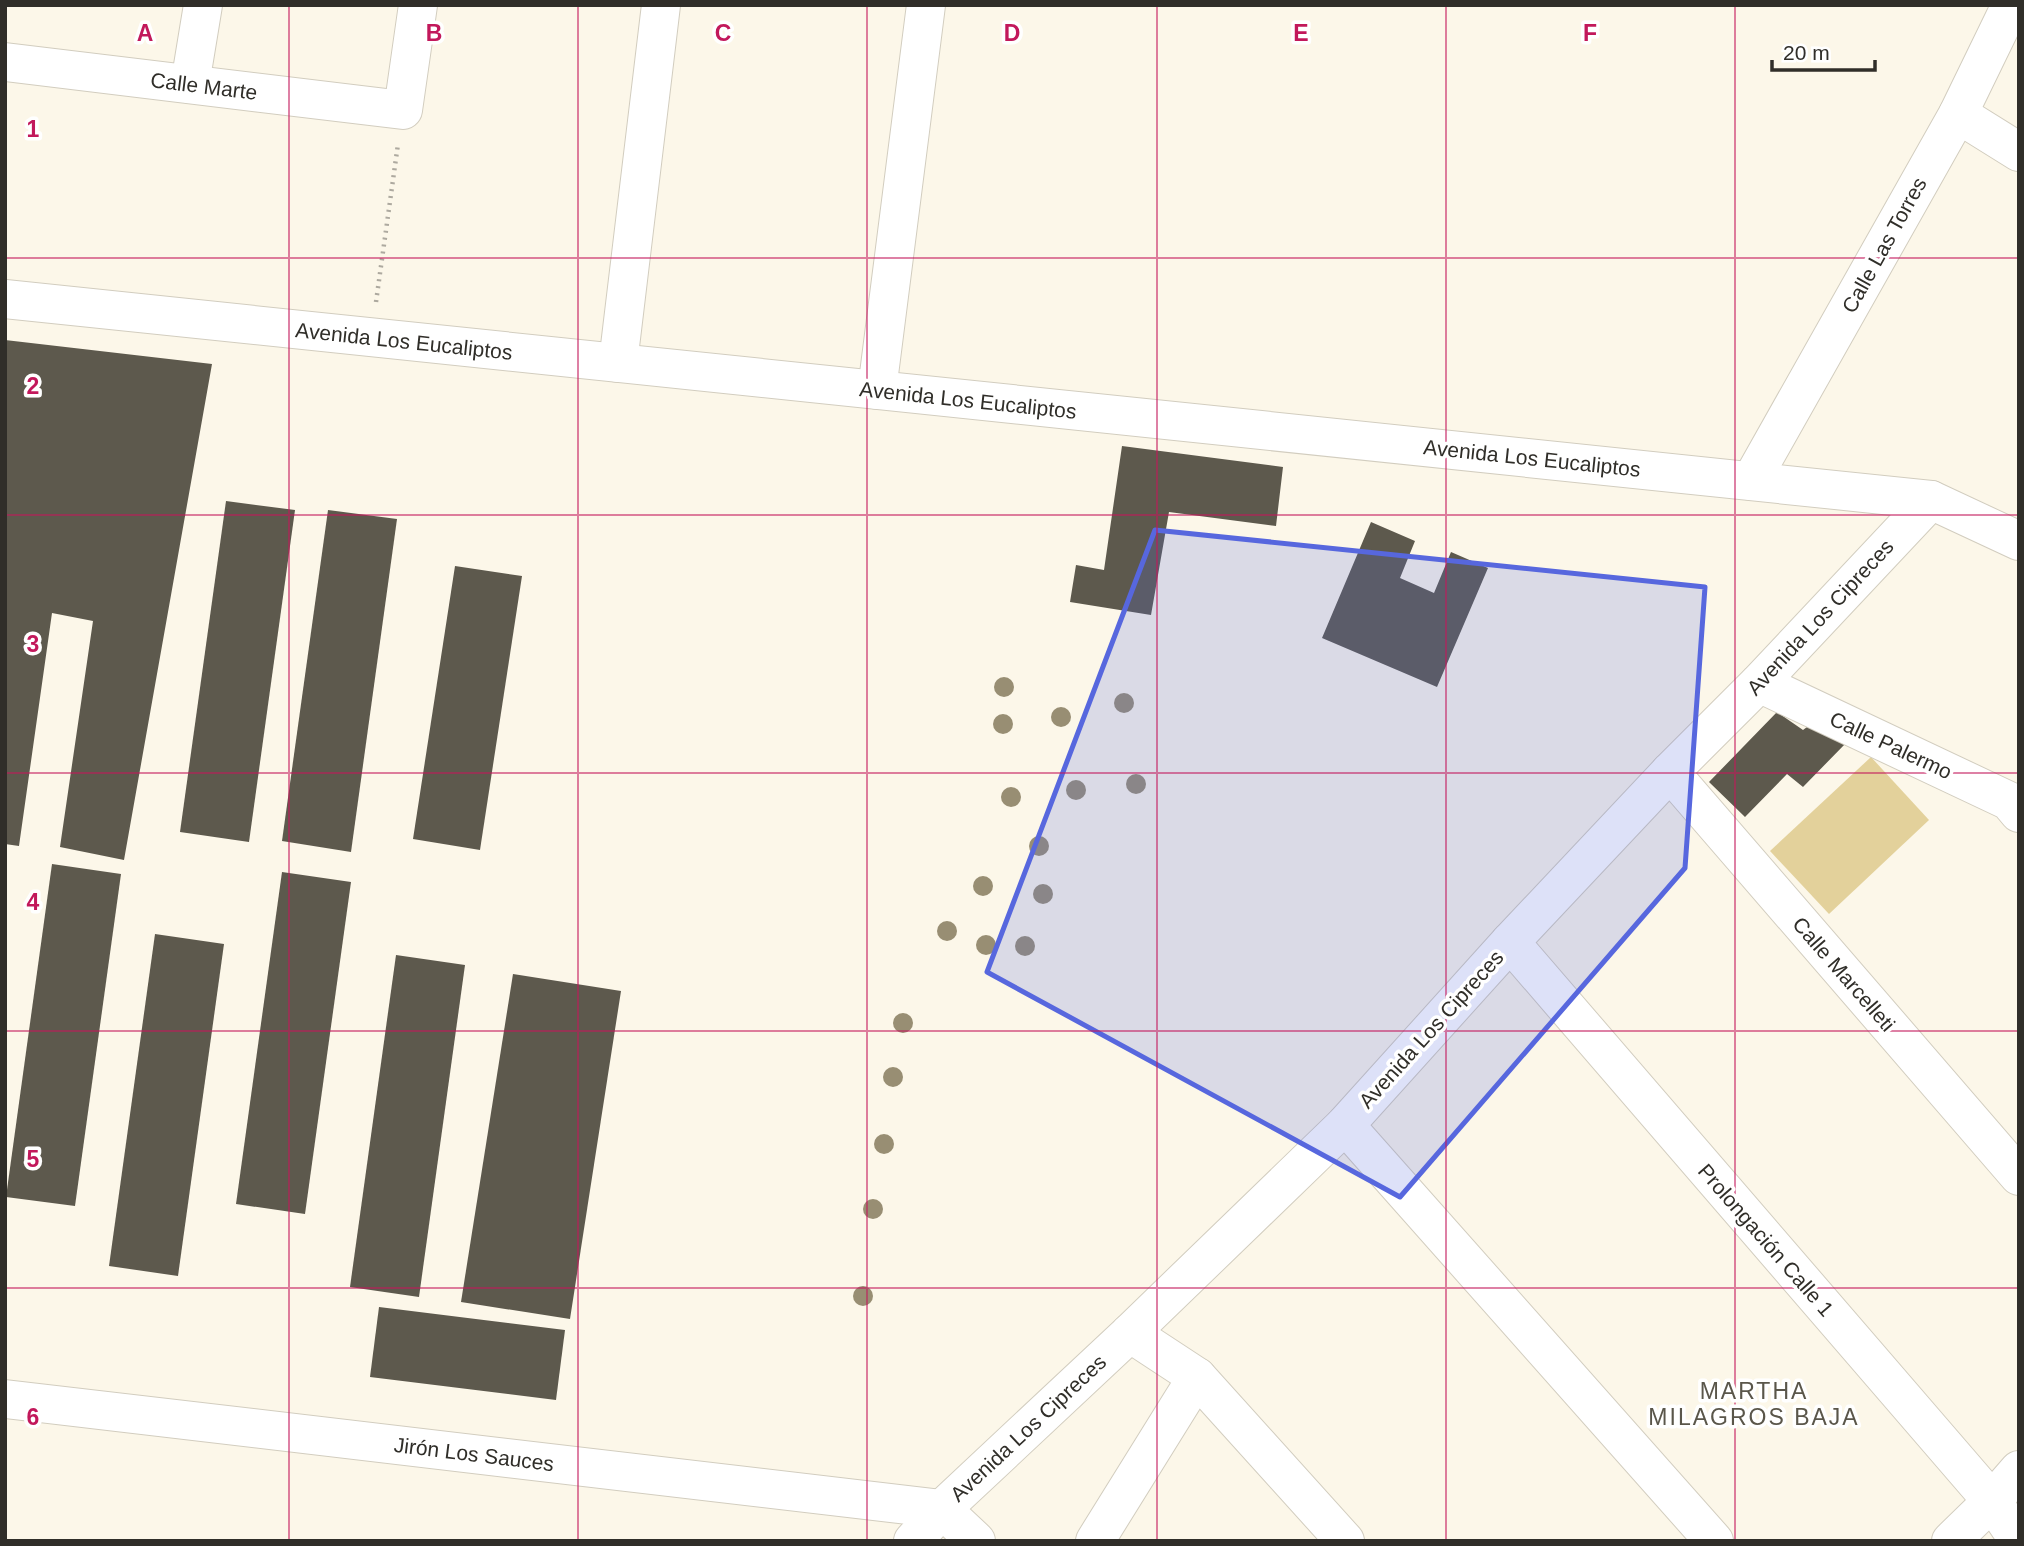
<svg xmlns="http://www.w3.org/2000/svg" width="2024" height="1546" viewBox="0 0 2024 1546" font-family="Helvetica,sans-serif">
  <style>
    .green { fill: #e3d19b }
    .building { fill: #5d594d }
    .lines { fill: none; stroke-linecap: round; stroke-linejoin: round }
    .minor-casing { stroke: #d2cdbf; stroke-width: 40 }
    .path { stroke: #ada99f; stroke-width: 4.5; stroke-dasharray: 2 5; stroke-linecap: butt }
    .minor { stroke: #fff; stroke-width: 38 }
    .tree { fill: #988e73 }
    .marked { fill: #5767de; fill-opacity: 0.2; stroke: #5767de; stroke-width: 5; stroke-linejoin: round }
    .grid { fill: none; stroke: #c2185b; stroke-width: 2; stroke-opacity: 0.55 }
    .labels { text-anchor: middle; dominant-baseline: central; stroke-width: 7; stroke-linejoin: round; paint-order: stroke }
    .street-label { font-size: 21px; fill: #302e29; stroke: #fff }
    .neighbourhood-label { font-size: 23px; letter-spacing: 2px; fill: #5a564a; stroke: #fff }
    .grid-label { font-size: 23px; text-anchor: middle; font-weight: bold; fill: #c2185b; stroke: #fff; stroke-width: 7; stroke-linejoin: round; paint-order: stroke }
  </style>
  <rect width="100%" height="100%" fill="#fcf7e9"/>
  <path class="green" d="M1871,757L1929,820L1829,914L1770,851Z"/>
  <g class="building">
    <path d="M5,340L212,364L124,860L60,847L93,621L52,613L19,846L5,844Z"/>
    <path d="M1122,446L1283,467L1276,526L1169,512L1151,615L1070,602L1076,565L1104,570Z"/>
    <path d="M226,501L295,510L249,842L180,832Z"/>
    <path d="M328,510L397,519L351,852L282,841Z"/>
    <path d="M1371,522L1415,541L1400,578L1434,593L1451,552L1488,568L1437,687L1322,638Z"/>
    <path d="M455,566L522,576L480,850L413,839Z"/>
    <path d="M1777,712L1803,730L1811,724L1846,743L1803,787L1787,774L1745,817L1709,782Z"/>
    <path d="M52,864L121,874L75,1206L6,1197Z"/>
    <path d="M282,872L351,882L305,1214L236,1204Z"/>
    <path d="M155,934L224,944L178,1276L109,1266Z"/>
    <path d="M396,955L465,965L419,1297L350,1287Z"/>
    <path d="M513,974L621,991L570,1319L461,1302Z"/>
    <path d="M379,1307L565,1330L556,1400L370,1377Z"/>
  </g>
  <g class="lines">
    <g class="minor-casing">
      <g id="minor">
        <path d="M5,62L403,110L418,5"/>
        <path d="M190,84L203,5"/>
        <path d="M1958,114L2019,152"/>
        <path d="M5,299L1931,500L2019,541"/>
        <path d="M618,363L661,5"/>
        <path d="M877,390L926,5"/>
        <path d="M1751,481L1958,114L2011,5"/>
        <path d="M1759,683L2009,801L2019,813"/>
        <path d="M1670,772L2019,1176"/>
        <path d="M1510,942L1992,1501L2019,1541"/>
        <path d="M1345,1125L1714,1541"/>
        <path d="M1130,1333L1197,1377L1345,1541"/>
        <path d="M5,1399L942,1509L976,1541"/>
        <path d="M913,1541L942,1509L1130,1333L1345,1125L1510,942L1670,772L1759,683L1931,500"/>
        <path d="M1095,1541L1197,1377"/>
        <path d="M1951,1541L1992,1501L2019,1470"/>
      </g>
    </g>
    <path class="path" d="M376,302L398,144"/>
    <use href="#minor" class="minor"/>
  </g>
  <g class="tree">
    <circle cx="1004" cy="687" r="10"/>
    <circle cx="1124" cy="703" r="10"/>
    <circle cx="1061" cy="717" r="10"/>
    <circle cx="1003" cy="724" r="10"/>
    <circle cx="1136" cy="784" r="10"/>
    <circle cx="1076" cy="790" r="10"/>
    <circle cx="1011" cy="797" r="10"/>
    <circle cx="1039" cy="846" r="10"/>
    <circle cx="983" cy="886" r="10"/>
    <circle cx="1043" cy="894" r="10"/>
    <circle cx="947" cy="931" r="10"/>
    <circle cx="986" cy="945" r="10"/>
    <circle cx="1025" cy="946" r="10"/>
    <circle cx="903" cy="1023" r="10"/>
    <circle cx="893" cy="1077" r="10"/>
    <circle cx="884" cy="1144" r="10"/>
    <circle cx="873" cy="1209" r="10"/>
    <circle cx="863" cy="1296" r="10"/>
  </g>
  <path class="marked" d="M1155,530L1705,587L1685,868L1400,1197L987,972Z"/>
  <path class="grid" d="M289,5V1541M578,5V1541M867,5V1541M1157,5V1541M1446,5V1541M1735,5V1541M5,258H2019M5,515H2019M5,773H2019M5,1031H2019M5,1288H2019"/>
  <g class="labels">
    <g class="street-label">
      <text transform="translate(204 86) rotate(7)">Calle Marte</text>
      <text transform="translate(1884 245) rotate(-61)">Calle Las Torres</text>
      <text transform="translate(404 341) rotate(6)">Avenida Los Eucaliptos</text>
      <text transform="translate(968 400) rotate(6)">Avenida Los Eucaliptos</text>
      <text transform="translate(1532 458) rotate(6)">Avenida Los Eucaliptos</text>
      <text transform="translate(1820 617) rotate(-47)">Avenida Los Cipreces</text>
      <text transform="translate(1891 745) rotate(25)">Calle Palermo</text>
      <text transform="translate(1844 974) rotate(49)">Calle Marcelleti</text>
      <text transform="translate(1431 1029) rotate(-48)">Avenida Los Cipreces</text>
      <text transform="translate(1766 1240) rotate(49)">Prolongación Calle 1</text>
      <text transform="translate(1028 1428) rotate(-43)">Avenida Los Cipreces</text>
      <text transform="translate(474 1454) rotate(7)">Jirón Los Sauces</text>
    </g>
    <g class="neighbourhood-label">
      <text x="1754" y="1391">MARTHA<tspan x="1754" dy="26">MILAGROS BAJA</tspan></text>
    </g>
  </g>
  <g class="grid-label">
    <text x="145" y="41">A</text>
    <text x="434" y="41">B</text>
    <text x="723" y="41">C</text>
    <text x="1012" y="41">D</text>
    <text x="1301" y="41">E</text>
    <text x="1590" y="41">F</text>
    <text x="33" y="137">1</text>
    <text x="33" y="394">2</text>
    <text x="33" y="652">3</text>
    <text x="33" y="910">4</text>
    <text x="33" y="1167">5</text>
    <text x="33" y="1425">6</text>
  </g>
  <rect width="2024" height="1546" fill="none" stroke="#302e29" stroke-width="14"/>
  <path d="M1772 60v10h103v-10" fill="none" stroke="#302e29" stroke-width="3.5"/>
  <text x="1783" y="60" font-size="21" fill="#302e29" stroke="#ffffff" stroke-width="5" paint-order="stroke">20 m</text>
</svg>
